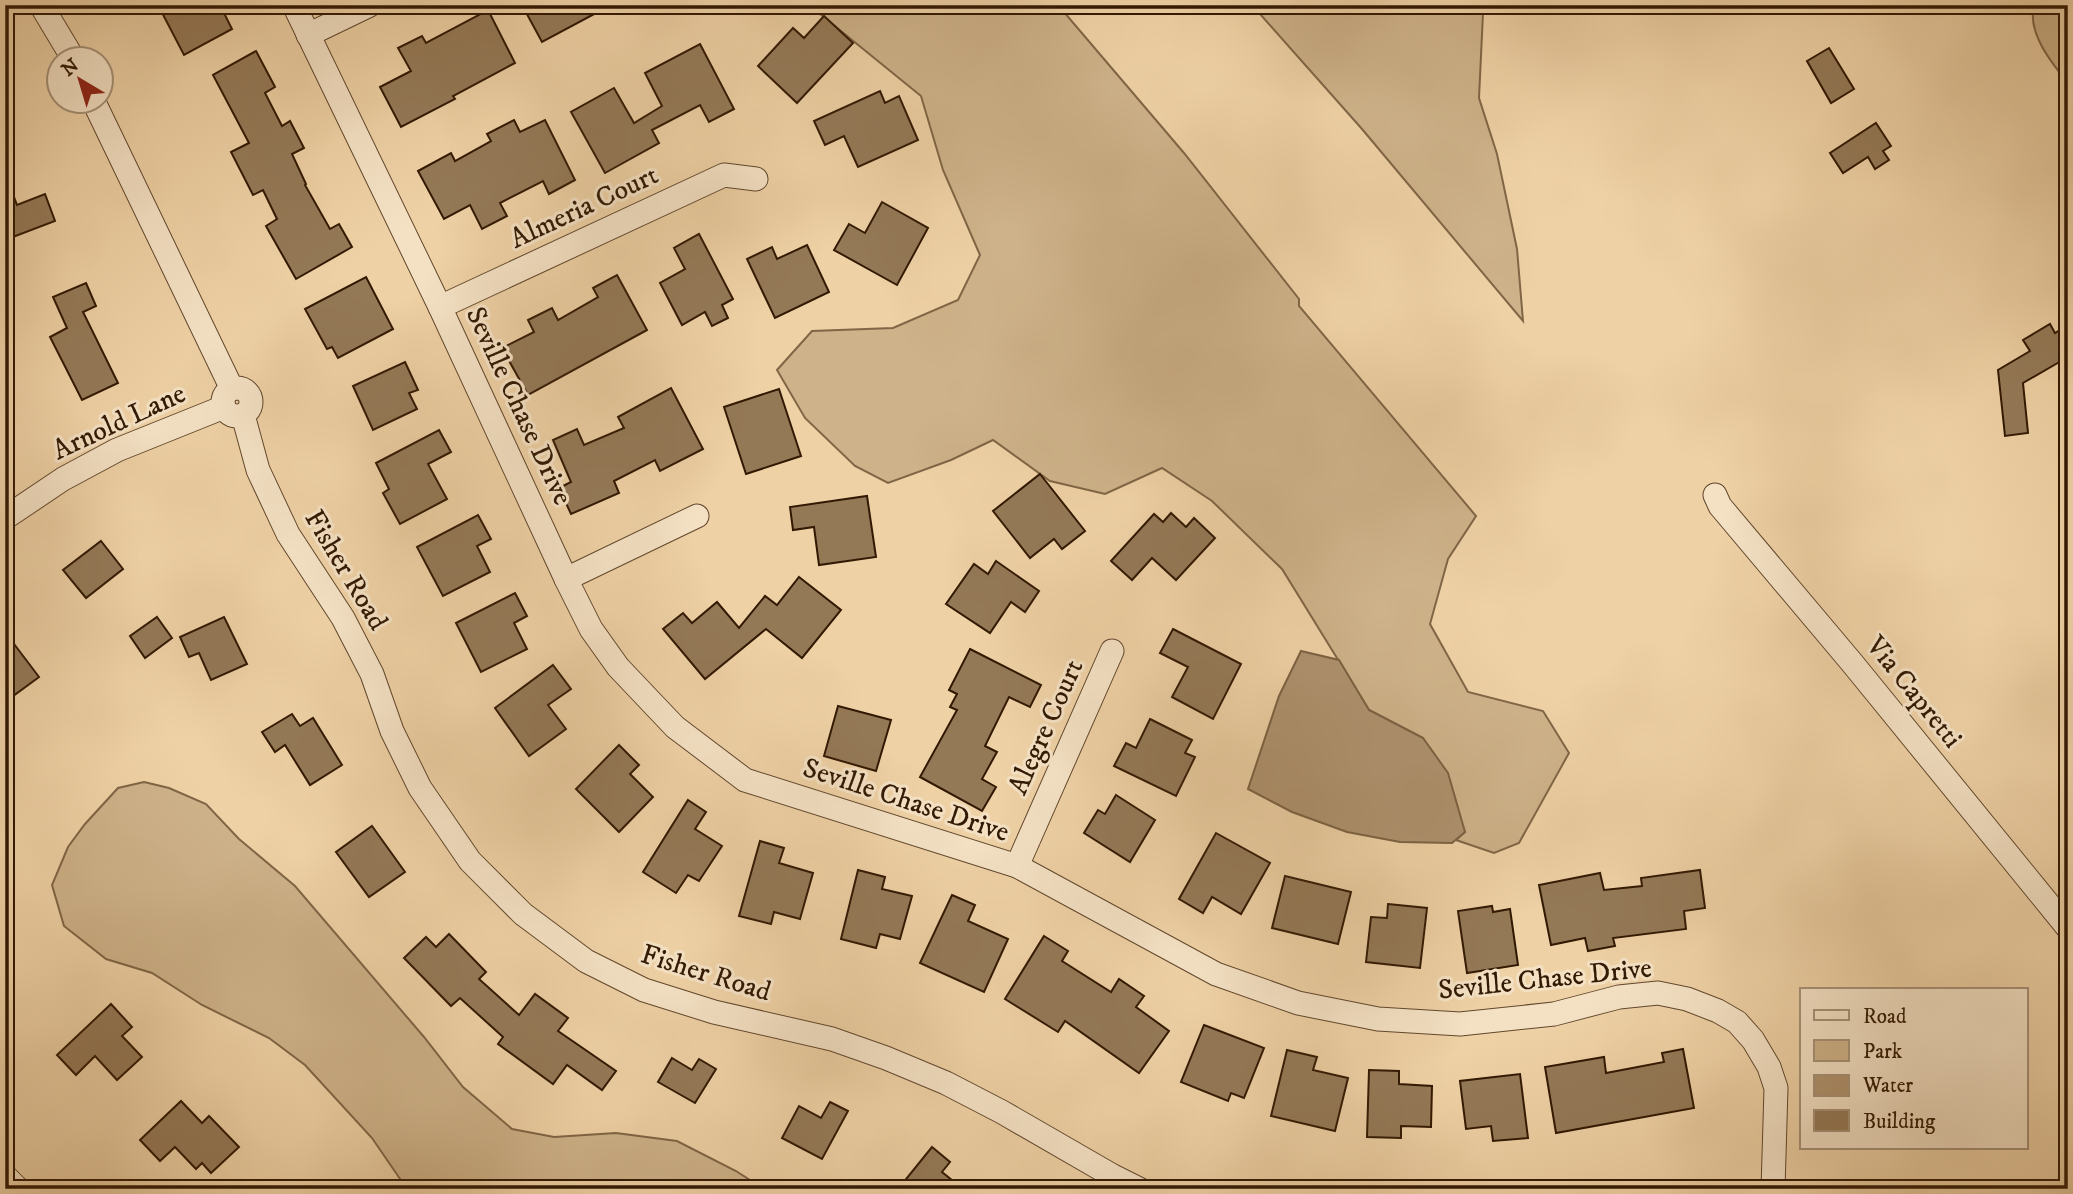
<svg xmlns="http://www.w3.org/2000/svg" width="2073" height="1194" viewBox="0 0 2073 1194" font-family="'IM FELL DW Pica',serif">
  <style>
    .green { fill: #ceb289; stroke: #806646; stroke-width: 2 }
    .water { fill: #ae926e; stroke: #7c6243; stroke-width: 2 }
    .building { fill: #947957; stroke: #321903; stroke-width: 2 }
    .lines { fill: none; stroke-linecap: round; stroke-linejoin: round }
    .minor-casing { stroke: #61472c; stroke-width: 25 }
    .minor { stroke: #f4e1c4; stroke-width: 23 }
    .labels { text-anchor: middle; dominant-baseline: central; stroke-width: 6; stroke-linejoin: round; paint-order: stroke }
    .street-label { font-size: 28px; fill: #321903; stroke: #f4e1c4 }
  </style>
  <rect width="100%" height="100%" fill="#eed1a5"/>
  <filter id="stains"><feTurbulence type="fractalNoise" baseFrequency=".00286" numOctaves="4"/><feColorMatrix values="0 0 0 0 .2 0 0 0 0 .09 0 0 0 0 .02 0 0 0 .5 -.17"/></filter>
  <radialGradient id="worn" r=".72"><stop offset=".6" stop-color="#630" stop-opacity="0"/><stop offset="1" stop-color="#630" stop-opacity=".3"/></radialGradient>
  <g class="green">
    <path d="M812,5H1058L1184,153L1299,299V306L1476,516L1448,559L1430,624L1468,692L1543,711L1569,753L1519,843L1494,853L1456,840L1465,832L1423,738L1369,710L1282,569L1212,501L1162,468L1105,494L1050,481L993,440L951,460L888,483L855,466L805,418L777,370L812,331L893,328L958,300L980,255L943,170L921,96L814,9Z"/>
    <path d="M1252,5H1481L1483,13L1479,98L1497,154L1517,249L1523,321L1362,129Z"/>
    <path d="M2034,5H2058L2068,15V83C2051,62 2027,33 2034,5Z"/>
    <path d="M144,782L169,788L206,804L239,839L295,886L424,1037L463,1087L512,1129L554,1137L616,1133L677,1141L736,1171L764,1189H407L372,1138L305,1065L269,1038L202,1005L152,973L106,959L64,926L52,885L68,847L85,824L118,788Z"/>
  </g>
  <path class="water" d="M1301,651L1339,660L1369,710L1423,738L1448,773L1465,832L1452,843L1400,842L1347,832L1292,812L1248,789L1279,696Z"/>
  <g class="building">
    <path d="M158,5H220L232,29L184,55Z"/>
    <path d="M522,5H611L542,42Z"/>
    <path d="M488,10L515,63L453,96L455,99L401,127L380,87L411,71L398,48L422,36L426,43Z"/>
    <path d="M824,16L853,43L797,103L758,66L793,28L804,38Z"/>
    <path d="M700,44L734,109L709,122L700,105L652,130L659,143L605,173L571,112L614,88L634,123L662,106L645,73Z"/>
    <path d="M1829,48L1854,89L1831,103L1807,61Z"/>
    <path d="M256,51L275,87L265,93L282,126L290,121L304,148L292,154L306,184L305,185L330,229L339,224L352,247L296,279L266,226L277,219L263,190L253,195L231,152L249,143L213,75Z"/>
    <path d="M880,91L885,103L899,96L918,140L858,167L844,136L825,145L814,121Z"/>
    <path d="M514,120L520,132L545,120L575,180L549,194L543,181L500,203L507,216L482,229L470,205L444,219L418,171L451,153L455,161L491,141L487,134Z"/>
    <path d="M1876,123L1891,146L1883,151L1889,160L1875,169L1868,157L1843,173L1830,153Z"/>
    <path d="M7,178L17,205L45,194L55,221L5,240Z"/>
    <path d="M882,202L928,228L897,285L834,250L849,224L865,233Z"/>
    <path d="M699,234L733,299L722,305L728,318L712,326L705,312L682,325L660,283L685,269L674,248Z"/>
    <path d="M807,245L829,292L775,318L747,259L772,247L777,259Z"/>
    <path d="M617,275L647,330L528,395L502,348L534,332L528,320L552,308L558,320L598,297L593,288Z"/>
    <path d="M366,277L393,329L338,358L332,347L327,349L305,309Z"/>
    <path d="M86,283L96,306L83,312L118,383L82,400L50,337L67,328L53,297Z"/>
    <path d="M2050,324L2055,333L2068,325V357L2023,383L2028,433L2005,436L1998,370L2030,351L2023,340Z"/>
    <path d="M405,362L418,390L409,393L417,409L373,430L353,386Z"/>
    <path d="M671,388L703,449L660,471L655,460L614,481L619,493L571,514L559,488L571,482L553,440L577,429L584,445L624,428L618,417Z"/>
    <path d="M779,389L801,456L746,474L724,407Z"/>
    <path d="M439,430L451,452L428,464L447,499L400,524L383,493L389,489L376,463Z"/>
    <path d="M1040,474L1085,531L1062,549L1054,539L1030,558L993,511Z"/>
    <path d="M867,496L876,557L819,565L814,527L793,530L790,507Z"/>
    <path d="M1171,513L1186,527L1194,518L1215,538L1176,580L1152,558L1132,580L1111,561L1154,514L1163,522Z"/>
    <path d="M478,515L491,539L477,546L490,572L443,596L417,547Z"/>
    <path d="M101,541L123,569L86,598L63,570Z"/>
    <path d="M996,561L1039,591L1025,612L1011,602L990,633L946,604L974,564L988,574Z"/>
    <path d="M799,577L841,610L802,658L766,629L705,679L663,629L683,613L692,623L717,602L739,628L765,596L777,605Z"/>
    <path d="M515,593L527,616L514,623L527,649L481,672L456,623Z"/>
    <path d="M157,617L172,638L145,658L130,636Z"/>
    <path d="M224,617L247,664L211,680L199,653L189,657L180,637Z"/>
    <path d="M1173,629L1241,664L1213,719L1172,697L1188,667L1160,653Z"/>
    <path d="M5,632L39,677L5,702Z"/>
    <path d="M970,649L1041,685L1030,707L1009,697L985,746L997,752L982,779L996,787L982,811L920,777L957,710L950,707L957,694L949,690Z"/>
    <path d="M553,665L571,689L548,705L566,729L529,756L495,708Z"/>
    <path d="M838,706L891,720L876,771L824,756Z"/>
    <path d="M292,714L300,726L313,718L342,765L310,785L285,745L275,752L262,732Z"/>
    <path d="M1150,719L1192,740L1185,753L1195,757L1176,796L1114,766L1126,743L1136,748Z"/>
    <path d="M619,745L639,765L630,774L653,797L619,832L576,789Z"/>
    <path d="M1116,795L1155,820L1130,862L1084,833L1098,810L1105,814Z"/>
    <path d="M688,800L706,812L695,829L722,846L699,881L688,875L676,893L643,872Z"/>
    <path d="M372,826L405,872L369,897L336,852Z"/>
    <path d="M1216,833L1270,863L1241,914L1212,897L1203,913L1179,899Z"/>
    <path d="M760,841L784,848L779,863L813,873L800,919L774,912L771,924L739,916Z"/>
    <path d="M858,870L885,877L882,889L912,896L900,939L880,934L876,948L841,939Z"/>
    <path d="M1700,870L1705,908L1684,911L1686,929L1613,938L1615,946L1588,951L1585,938L1551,945L1539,885L1600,873L1604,890L1642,886L1641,878Z"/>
    <path d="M1285,876L1351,892L1338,944L1272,928Z"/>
    <path d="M952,895L975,905L968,921L1008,939L984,992L920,963Z"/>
    <path d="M1388,904L1427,908L1420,968L1366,962L1371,917L1387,918Z"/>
    <path d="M1492,906L1493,912L1510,909L1518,965L1467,973L1458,911Z"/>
    <path d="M449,934L486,972L479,979L519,1015L535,994L568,1018L558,1031L616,1071L602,1090L567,1065L553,1084L498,1044L503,1037L460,998L451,1006L404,958L426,937L436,947Z"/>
    <path d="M1044,936L1068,951L1062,961L1111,992L1119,979L1144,996L1136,1007L1169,1031L1139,1073L1065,1021L1058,1032L1005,999Z"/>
    <path d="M111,1004L132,1027L122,1036L142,1057L117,1080L95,1056L76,1075L57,1055Z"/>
    <path d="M1204,1025L1264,1048L1244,1098L1231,1093L1228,1101L1181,1082Z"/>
    <path d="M1683,1049L1694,1108L1556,1133L1545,1067L1604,1057L1606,1073L1664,1062L1662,1053Z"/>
    <path d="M1287,1050L1317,1057L1313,1070L1348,1078L1335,1131L1271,1116Z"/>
    <path d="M672,1058L692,1070L699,1059L716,1069L695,1103L658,1082Z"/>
    <path d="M1369,1070L1399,1071V1084L1432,1086L1431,1127L1401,1126V1138L1367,1137Z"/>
    <path d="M1520,1074L1528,1138L1493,1141L1491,1126L1466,1129L1460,1081Z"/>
    <path d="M181,1101L202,1123L209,1116L239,1147L211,1173L202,1163L196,1169L175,1147L160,1161L140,1140Z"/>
    <path d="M830,1102L848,1111L822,1159L782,1138L799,1106L821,1118Z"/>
    <path d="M932,1147L950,1162L942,1172L963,1189H898Z"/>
  </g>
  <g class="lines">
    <g class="minor-casing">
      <g id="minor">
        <path d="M41,5L74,60"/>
        <path d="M294,5L440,307L566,579L591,629L618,667L675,727L745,780L1017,866L1216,974L1298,1003L1378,1019L1460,1024L1554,1014L1619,997L1658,993L1687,999L1718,1011L1737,1022L1753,1040L1769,1067L1776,1088L1773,1189"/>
        <path d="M308,35L370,5"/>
        <path d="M94,102L232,389"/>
        <path d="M440,307L724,175L756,179"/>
        <circle cx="237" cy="402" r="14"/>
        <path d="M243,415L258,470L288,534L343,618L372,674L392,731L420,788L470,861L523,914L586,961L644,990L714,1012L832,1039L886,1058L946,1083L1002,1112L1113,1176L1139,1189"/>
        <path d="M1715,495L1720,506L1853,664L2068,928"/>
        <path d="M5,518L63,479L117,450L224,407"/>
        <path d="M566,579L697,516"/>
        <path d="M1017,866L1112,651"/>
        <path d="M5,1176L18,1189"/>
      </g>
    </g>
    <use href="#minor" class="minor"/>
  </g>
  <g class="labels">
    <g class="street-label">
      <text transform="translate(584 207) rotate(-25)">Almeria Court</text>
      <text transform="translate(519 406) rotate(65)">Seville Chase Drive</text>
      <text transform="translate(119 422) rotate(-25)">Arnold Lane</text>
      <text transform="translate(346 570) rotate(59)">Fisher Road</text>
      <text transform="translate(1914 692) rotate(51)">Via Capretti</text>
      <text transform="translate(1046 727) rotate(-66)">Alegre Court</text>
      <text transform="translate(906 800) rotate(18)">Seville Chase Drive</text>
      <text transform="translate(706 973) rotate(17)">Fisher Road</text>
      <text transform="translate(1545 979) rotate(-6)">Seville Chase Drive</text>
    </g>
  </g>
  <rect width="2073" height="1194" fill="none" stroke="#eed1a5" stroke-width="28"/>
  <rect x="7" y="7" width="2059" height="1180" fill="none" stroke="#321903" stroke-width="3.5"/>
  <rect x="14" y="14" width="2045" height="1166" fill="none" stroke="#321903" stroke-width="2"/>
  <rect x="1800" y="988" width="228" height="161" fill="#f4e1c4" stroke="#a69177" stroke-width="2"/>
  <rect x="1814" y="1010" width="35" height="10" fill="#f4e1c4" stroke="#a69177" stroke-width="2"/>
  <text x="1863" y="1023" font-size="21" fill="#321903">Road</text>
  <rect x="1814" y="1040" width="35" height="21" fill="#ceb289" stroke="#a69177" stroke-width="2"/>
  <text x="1863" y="1058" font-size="21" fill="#321903">Park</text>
  <rect x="1814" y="1075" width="35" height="21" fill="#ae926e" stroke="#a69177" stroke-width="2"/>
  <text x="1863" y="1092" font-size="21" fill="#321903">Water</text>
  <rect x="1814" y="1110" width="35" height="21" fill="#947957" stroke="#a69177" stroke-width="2"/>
  <text x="1863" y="1128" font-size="21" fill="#321903">Building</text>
  <g transform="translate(80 80) rotate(322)"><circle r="33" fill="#f4e1c4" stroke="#a69177" stroke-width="2"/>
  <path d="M0-5L12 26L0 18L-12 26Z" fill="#8f2418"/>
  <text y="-10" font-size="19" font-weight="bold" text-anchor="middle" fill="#321903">N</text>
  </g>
  <rect width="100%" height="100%" filter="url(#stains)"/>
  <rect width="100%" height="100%" fill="url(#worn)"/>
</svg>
